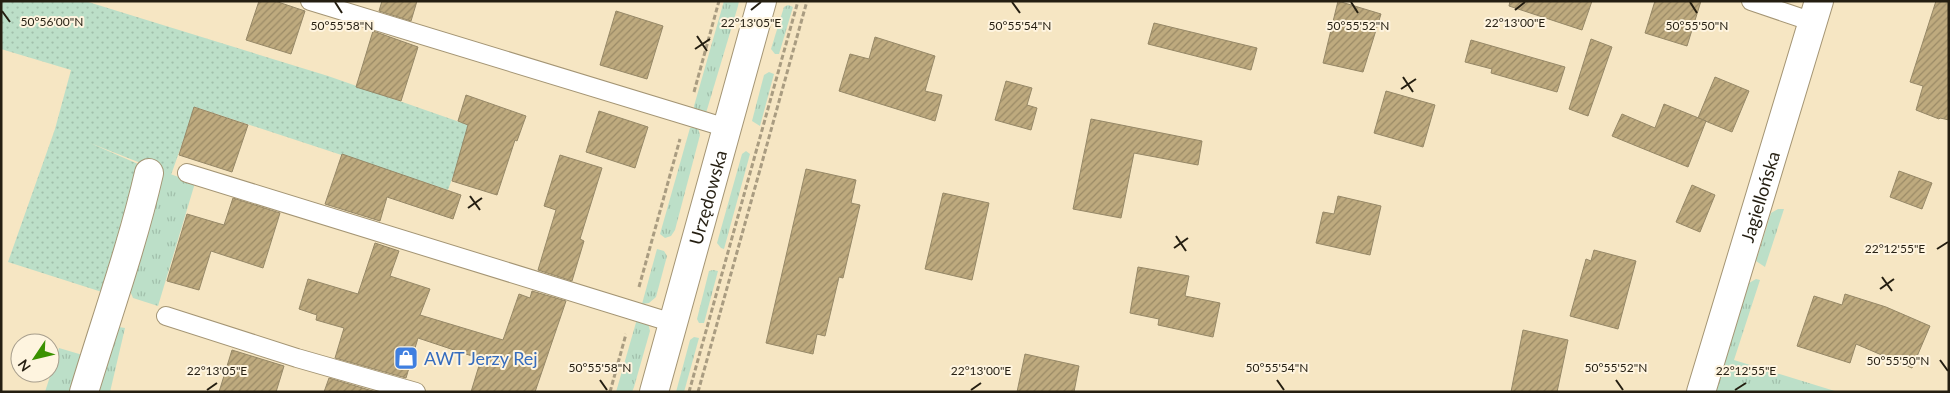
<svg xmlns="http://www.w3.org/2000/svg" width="1950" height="393" viewBox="0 0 1950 393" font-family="Lato,sans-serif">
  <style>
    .grass { fill: url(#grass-tufts) }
    .park { fill: url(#park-dots) }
    .building { fill: url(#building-hatch); stroke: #968867 }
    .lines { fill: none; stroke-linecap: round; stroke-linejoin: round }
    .lane-casing { stroke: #a49574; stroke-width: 20 }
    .street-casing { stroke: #a49574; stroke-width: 30 }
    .secondary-casing { stroke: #a49574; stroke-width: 30 }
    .path { stroke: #a99c81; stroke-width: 3; stroke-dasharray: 5 2.5; stroke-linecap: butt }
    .lane { stroke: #fff; stroke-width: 18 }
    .street { stroke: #fff; stroke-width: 28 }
    .secondary { stroke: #fff; stroke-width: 28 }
    .ticks { fill: none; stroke: #241e11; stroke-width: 2 }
    .labels { text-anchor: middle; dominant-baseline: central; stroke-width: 4; stroke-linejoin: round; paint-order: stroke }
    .street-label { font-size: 18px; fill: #241e11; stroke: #fef4df }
    .shop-label { font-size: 18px; fill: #366cbe; stroke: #fef4df; text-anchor: start }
    .ticks-label { font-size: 12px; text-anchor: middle; fill: #241e11; stroke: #fef4df; stroke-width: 4; stroke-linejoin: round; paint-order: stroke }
  </style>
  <defs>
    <pattern id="grass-tufts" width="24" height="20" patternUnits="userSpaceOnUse" patternTransform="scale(1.25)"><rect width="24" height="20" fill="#bcdfc8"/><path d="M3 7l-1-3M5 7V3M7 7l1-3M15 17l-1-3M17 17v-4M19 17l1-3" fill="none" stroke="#a1bfab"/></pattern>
    <pattern id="park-dots" width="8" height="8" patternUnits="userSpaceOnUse" patternTransform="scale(1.25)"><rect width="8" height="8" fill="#bcdfc8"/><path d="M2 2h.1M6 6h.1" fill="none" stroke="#a1bfab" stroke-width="1.8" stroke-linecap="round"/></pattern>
    <pattern id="building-hatch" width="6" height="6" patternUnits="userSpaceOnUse" patternTransform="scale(1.25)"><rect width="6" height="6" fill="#beaa7e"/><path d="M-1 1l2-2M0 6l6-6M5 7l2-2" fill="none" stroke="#9a8a66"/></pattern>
  </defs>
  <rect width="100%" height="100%" fill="#f6e6c3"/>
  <g class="grass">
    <path d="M724,1H739L738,6L706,113L694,110V106Z"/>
    <path d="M788,5L793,7L779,54H775L771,49L784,7Z"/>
    <path d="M769,72L774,74L760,126L752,121L764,75Z"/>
    <path d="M694,127L698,128L700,135L675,230L671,236L665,238L660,234L690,128Z"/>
    <path d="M746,151L750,154L724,249L721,248L717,243L742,154Z"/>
    <path d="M162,171L195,183L158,306L133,298L128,286Z"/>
    <path d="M1778,209H1784L1765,267L1756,261L1771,213Z"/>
    <path d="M657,249L664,251L667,256L656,297L649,303L642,304Z"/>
    <path d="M713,270L718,271L704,323H699L697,319L709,271Z"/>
    <path d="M1756,279L1760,280L1734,360L1838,392H1716L1749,283Z"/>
    <path d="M637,319L648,323L650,331L634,387L632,392H616Z"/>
    <path d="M119,327L125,328L110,392H96Z"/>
    <path d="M694,337L699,338L684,392H676L690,340Z"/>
    <path d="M59,348L86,356L76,392H45Z"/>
  </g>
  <path class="park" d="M1,1H85L328,76L471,126L448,190L195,107L171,175L90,143L138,164L105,293L8,262L55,129L71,70L1,49Z"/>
  <g class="building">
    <path d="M259,1H275L305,11L291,54L246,40Z"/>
    <path d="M382,1H417L411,21L379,11Z"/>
    <path d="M1338,1L1381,14L1363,72L1323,63Z"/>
    <path d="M1510,1H1592L1582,30L1509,6Z"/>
    <path d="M1655,1H1701L1687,46L1645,33Z"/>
    <path d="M1936,1H1949V120L1940,118L1939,119L1916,110L1923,86L1910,82Z"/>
    <path d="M616,11L663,26L647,79L600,65Z"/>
    <path d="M1154,23L1257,48L1251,70L1148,44Z"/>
    <path d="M373,31L418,47L401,101L356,87Z"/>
    <path d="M875,37L935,56L925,91L942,95L935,121L839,91L850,54L869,59Z"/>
    <path d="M1591,39L1612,47L1588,116L1569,109Z"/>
    <path d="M1471,40L1565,67L1557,92L1491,73L1492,69L1465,62Z"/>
    <path d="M1715,77L1749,91L1732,132L1698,118Z"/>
    <path d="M1006,81L1032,88L1027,105L1037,108L1031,130L995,120Z"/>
    <path d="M1386,91L1435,105L1423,147L1374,133Z"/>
    <path d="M466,95L526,116L517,141L515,140L497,195L452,181L468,125L458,121Z"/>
    <path d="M1664,104L1706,121L1688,167L1612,136L1622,114L1655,128Z"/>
    <path d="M194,107L248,125L232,172L179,155Z"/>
    <path d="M599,111L648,127L635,168L586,152Z"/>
    <path d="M1091,119L1202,141L1198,165L1134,153L1121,218L1073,209Z"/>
    <path d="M342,154L461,195L453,219L387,197L380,221L325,204Z"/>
    <path d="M560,155L602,168L580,239L584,241L572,281L538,270L556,210L544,206Z"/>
    <path d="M806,169L856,180L851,203L860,205L843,278L839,277L825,336L817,334L813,354L766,343Z"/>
    <path d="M1899,171L1932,183L1922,209L1890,197Z"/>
    <path d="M1692,185L1715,195L1700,232L1676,222Z"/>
    <path d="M943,193L989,203L972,280L925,269Z"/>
    <path d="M1338,196L1381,206L1370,255L1316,243L1323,212L1334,214Z"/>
    <path d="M233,198L280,213L263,268L211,251L199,290L167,281L187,214L224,225Z"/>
    <path d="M375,243L399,251L390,276L430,289L420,315L503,340L519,294L530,298L532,291L566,301L535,392H471L481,359L418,338L406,378L335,358L344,328L316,320L317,315L299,309L308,279L358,294Z"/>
    <path d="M1594,250L1636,261L1618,329L1570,316L1586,259L1591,261Z"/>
    <path d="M1138,267L1189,276L1185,296L1220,303L1213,337L1158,325L1159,319L1130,313Z"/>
    <path d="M1845,294L1886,307L1930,326L1912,368L1856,344L1850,363L1797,346L1814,296L1842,305Z"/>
    <path d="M1523,330L1568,340L1557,392H1511Z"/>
    <path d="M232,350L284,366L276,392H219Z"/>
    <path d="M1025,354L1079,366L1074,392H1017Z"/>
    <path d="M329,378L376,392H324Z"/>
  </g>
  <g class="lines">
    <g class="lane-casing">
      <g id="lane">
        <path d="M310,1L727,128"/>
        <path d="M1751,1L1813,22"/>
        <path d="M187,173L673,323"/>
        <path d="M166,316L297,358L416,392"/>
      </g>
    </g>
    <g class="street-casing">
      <g id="street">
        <path d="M84,392C106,319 132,247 149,173"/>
        <path id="s1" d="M1701,392L1819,1"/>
      </g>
    </g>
    <g class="secondary-casing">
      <g id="secondary">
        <path id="s2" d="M654,392L762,1"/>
      </g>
    </g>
    <g class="path">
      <path d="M694,92L719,1"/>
      <path d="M639,287L680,139"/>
      <path d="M610,392L626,334"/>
      <path d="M689,392L798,1"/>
      <path d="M698,392L807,1"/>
    </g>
    <use href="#lane" class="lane"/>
    <use href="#street" class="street"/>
    <use href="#secondary" class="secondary"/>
  </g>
  <path class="ticks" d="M335,2L342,13M1012,2L1020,13M1351,2L1358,13M1690,2L1697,13M751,10L761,2M1515,10L1525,2M2,11L10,22M697,36L707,51M695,49L710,39M1403,77L1413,92M1401,89L1416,79M470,196L480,210M468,208L482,198M1176,236L1186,251M1174,248L1188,238M1937,249L1948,242M1882,277L1892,291M1880,289L1894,279M1940,360L1948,371M600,380L607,390M1277,380L1284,390M1616,380L1623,390M207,390L217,383M971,390L981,383M1735,390L1746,383"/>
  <defs>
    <g id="shop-square" transform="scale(1.25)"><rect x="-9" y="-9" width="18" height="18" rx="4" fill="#3f7fe0" stroke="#fef4df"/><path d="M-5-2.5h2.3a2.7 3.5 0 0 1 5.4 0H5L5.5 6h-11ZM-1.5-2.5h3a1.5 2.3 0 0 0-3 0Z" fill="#fff"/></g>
  </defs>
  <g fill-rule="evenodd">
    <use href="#shop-square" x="406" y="358"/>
  </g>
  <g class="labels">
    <g class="street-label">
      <text stroke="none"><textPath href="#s2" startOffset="202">Urzędowska</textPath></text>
      <text stroke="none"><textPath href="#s1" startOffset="204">Jagiellońska</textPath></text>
    </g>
    <g class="shop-label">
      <text x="424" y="358">AWT Jerzy Rej</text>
    </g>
  </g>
  <g class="ticks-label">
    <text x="52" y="26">50°56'00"N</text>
    <text x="751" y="27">22°13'05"E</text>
    <text x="1515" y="27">22°13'00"E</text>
    <text x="1697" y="30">50°55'50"N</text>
    <text x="342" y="30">50°55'58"N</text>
    <text x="1020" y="30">50°55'54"N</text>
    <text x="1358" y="30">50°55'52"N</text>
    <text x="1895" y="253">22°12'55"E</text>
    <text x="1898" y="365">50°55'50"N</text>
    <text x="600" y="372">50°55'58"N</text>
    <text x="1277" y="372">50°55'54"N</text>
    <text x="1616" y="372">50°55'52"N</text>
    <text x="217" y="375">22°13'05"E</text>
    <text x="981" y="375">22°13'00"E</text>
    <text x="1746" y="375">22°12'55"E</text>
  </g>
  <rect width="1950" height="393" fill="none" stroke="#241e11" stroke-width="5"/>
  <g transform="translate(35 358) rotate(235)"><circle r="24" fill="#fef4df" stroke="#a79e8d"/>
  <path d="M0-4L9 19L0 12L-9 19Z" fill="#3a9100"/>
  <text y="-8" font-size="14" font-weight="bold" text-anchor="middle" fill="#241e11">N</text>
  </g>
</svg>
